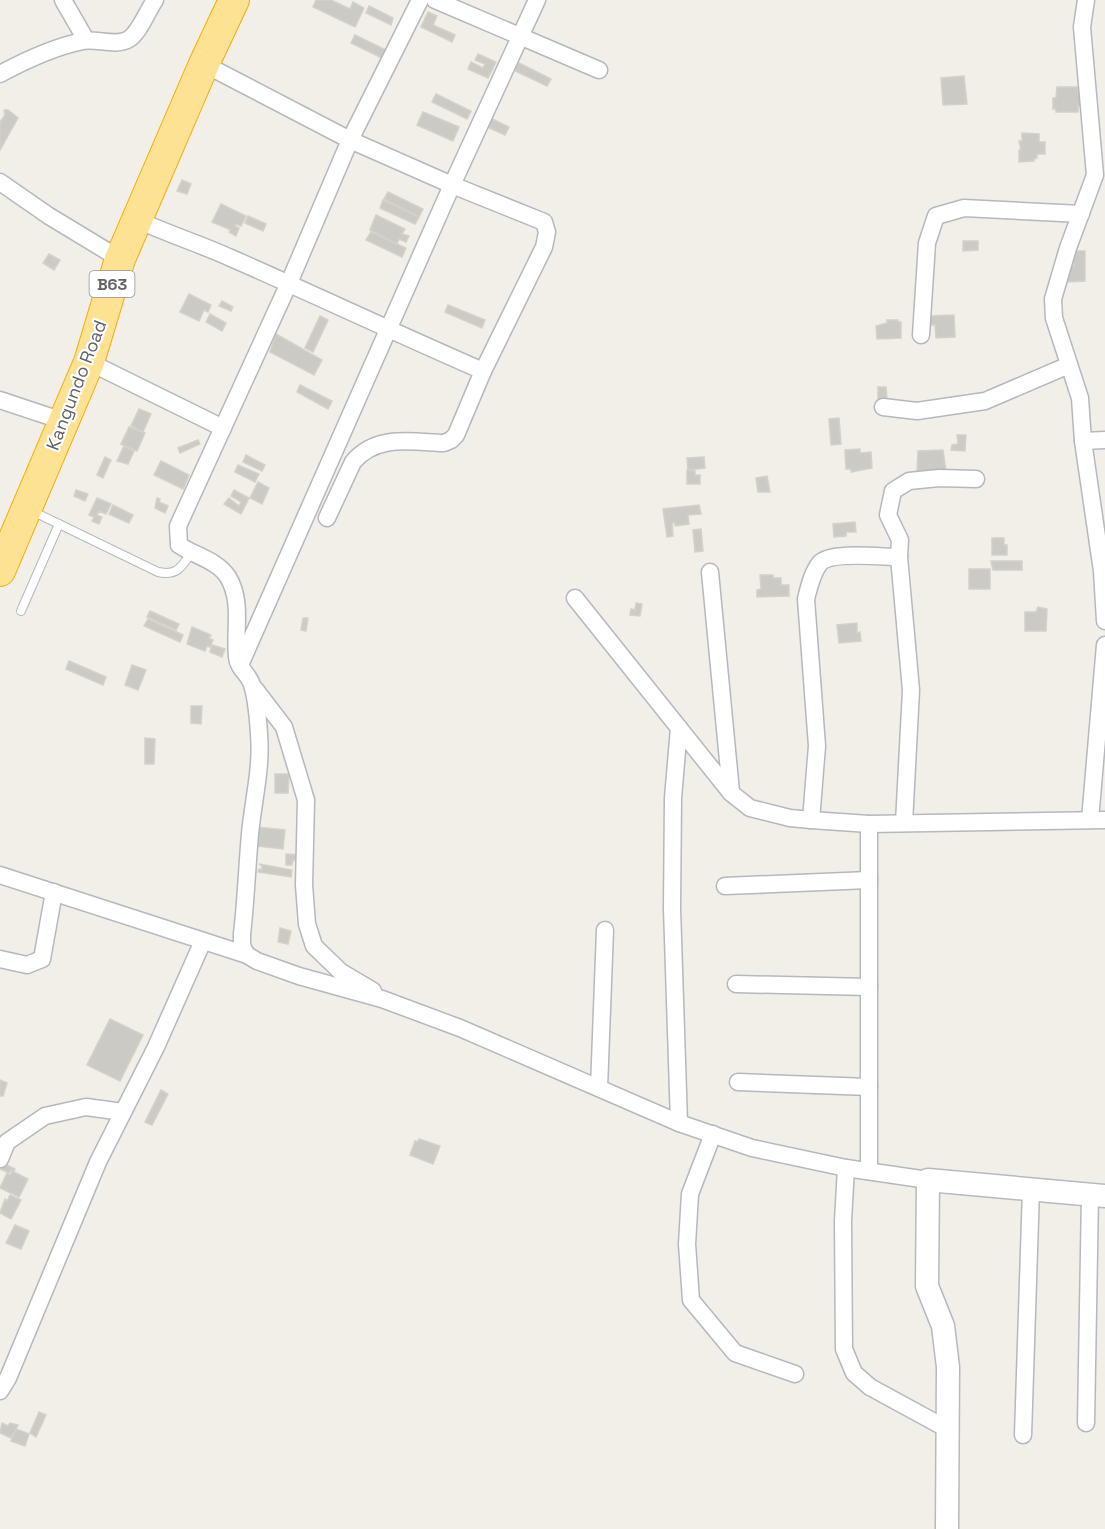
<svg xmlns="http://www.w3.org/2000/svg" width="1105" height="1529" viewBox="0 0 1105 1529" font-family="'Space Grotesk',sans-serif">
  <style>
    .building { fill: #cccac5; stroke: #d6d1c6; stroke-width: 1.5 }
    .lines { fill: none; stroke-linecap: round; stroke-linejoin: round }
    .lane-casing { stroke: #b5b8bc; stroke-width: 10 }
    .street-casing { stroke: #b5b8bc; stroke-width: 19 }
    .secondary-casing { stroke: #b6babf; stroke-width: 25 }
    .highway-casing { stroke: #f9ab00; stroke-width: 32 }
    .lane { stroke: #fff; stroke-width: 8 }
    .street { stroke: #fff; stroke-width: 16 }
    .secondary { stroke: #fff; stroke-width: 22 }
    .highway { stroke: #fde293; stroke-width: 30 }
    .labels { text-anchor: middle; dominant-baseline: central; stroke-width: 4.5; stroke-linejoin: round; paint-order: stroke }
    .shield { fill: #fff; stroke: #8f9295; stroke-width: 1.5 }
    .shield-label { font-size: 16px; font-weight: bold; fill: #5f6368 }
    .street-label { font-size: 18px; fill: #5f6368; stroke: #fff }
  </style>
  <rect width="100%" height="100%" fill="#f1efe8"/>
  <g class="building">
    <path d="M316,0H331L350,9L353,2L364,8L355,27L313,7Z"/>
    <path d="M369,6L393,18L391,25L366,13Z"/>
    <path d="M428,12L437,16L433,25L455,35L452,42L421,27Z"/>
    <path d="M355,35L390,52L386,60L351,43Z"/>
    <path d="M478,54L496,62L488,78L468,69L471,62L483,68L485,64L475,60Z"/>
    <path d="M517,62L551,79L547,86L513,70Z"/>
    <path d="M964,76L967,104L943,105L941,78Z"/>
    <path d="M1057,87H1078V93H1081V106H1078V112H1056V109H1053V98H1056Z"/>
    <path d="M436,94L471,111L467,119L432,102Z"/>
    <path d="M4,110H8L18,118L0,150V122L5,115Z"/>
    <path d="M423,112L459,127L453,141L417,125Z"/>
    <path d="M488,117L509,127L505,135L485,126Z"/>
    <path d="M1022,133L1039,134V142H1045V154H1037V158L1034,159V161L1019,162V150H1021L1019,141H1022Z"/>
    <path d="M182,180L191,184L187,194L177,191Z"/>
    <path d="M388,192L423,209L419,217L384,199Z"/>
    <path d="M383,200L419,217L415,224L380,208Z"/>
    <path d="M221,204L246,216L241,226L236,224L235,226L239,228L236,236L229,232L231,230L212,222Z"/>
    <path d="M376,215L405,229L402,234L409,236L406,242L399,239L397,244L370,230Z"/>
    <path d="M248,216L266,224L263,231L245,223Z"/>
    <path d="M371,232L406,248L402,257L366,240Z"/>
    <path d="M963,241H978V250L963,251Z"/>
    <path d="M1073,251H1085V281L1066,282L1065,267L1074,266Z"/>
    <path d="M49,254L60,260L54,270L43,263Z"/>
    <path d="M189,294L211,305L208,312L204,310L199,321L180,312Z"/>
    <path d="M222,301L233,307L231,311L219,306Z"/>
    <path d="M448,305L485,320L482,328L445,312Z"/>
    <path d="M210,314L226,323L222,331L206,322Z"/>
    <path d="M954,315L955,337L936,338L935,325H930L929,316Z"/>
    <path d="M320,316L328,320L313,352L305,348Z"/>
    <path d="M887,320H898V322H901V338L877,339L876,326L887,323Z"/>
    <path d="M276,334L322,360L314,375L270,352Z"/>
    <path d="M300,385L332,401L328,409L297,392Z"/>
    <path d="M878,387H886L887,399H878Z"/>
    <path d="M139,409L151,414L143,432L131,426Z"/>
    <path d="M839,418L841,444L831,445L829,419Z"/>
    <path d="M129,427L145,433L137,451L121,444Z"/>
    <path d="M957,435H966L965,451L951,450L952,445L958,444Z"/>
    <path d="M198,440L200,444L180,453L178,448Z"/>
    <path d="M124,446L134,451L128,464L117,461Z"/>
    <path d="M860,449V453L871,452L872,468L851,472V469H846L845,450Z"/>
    <path d="M943,450L946,471L917,472L918,451Z"/>
    <path d="M246,455L265,465L262,471L243,462Z"/>
    <path d="M105,457L111,460L103,478L97,475Z"/>
    <path d="M704,457L705,468L688,470L687,458Z"/>
    <path d="M161,461L189,475L183,489L154,475Z"/>
    <path d="M238,465L259,474L255,482L235,472Z"/>
    <path d="M687,470L695,471V475H700V484H687Z"/>
    <path d="M767,476L770,492H758L756,478Z"/>
    <path d="M258,482L269,488L262,504L250,498Z"/>
    <path d="M76,490L88,494L85,501L74,496Z"/>
    <path d="M234,490L249,498L241,514L224,504L229,498L239,506L241,502L231,496Z"/>
    <path d="M97,498L111,504L106,514L99,511L97,515L102,517L99,524L92,521L94,517L89,515Z"/>
    <path d="M157,498L160,499L159,502L168,506L165,513L155,508Z"/>
    <path d="M113,505L133,515L129,523L109,514Z"/>
    <path d="M699,505L701,514L688,515L689,524L675,526V523H672L673,536L667,537L663,509Z"/>
    <path d="M855,522L856,532H846V536L834,537L833,524Z"/>
    <path d="M701,529L703,551L695,552L693,530Z"/>
    <path d="M992,538H1004V545H1007V555H992Z"/>
    <path d="M991,561H1022V570H993Z"/>
    <rect x="969" y="569" width="21" height="20"/>
    <path d="M760,575H773V578H781V585H789V596L757,597V590L761,589Z"/>
    <path d="M636,603L642,604L640,616L630,615L631,609L635,610Z"/>
    <path d="M1038,607L1047,609L1046,631H1025V612H1036Z"/>
    <path d="M150,611L179,624L176,630L147,617Z"/>
    <path d="M303,618H308L306,631L301,630Z"/>
    <path d="M148,619L183,635L180,642L144,626Z"/>
    <path d="M857,623V633L860,632L861,641L839,643L837,625Z"/>
    <path d="M192,627L211,635L209,638L213,640L210,647L207,646L205,651L187,644Z"/>
    <path d="M212,645L225,649L222,657L210,652Z"/>
    <path d="M69,661L106,677L103,685L66,669Z"/>
    <path d="M132,665L146,670L138,690L125,685Z"/>
    <path d="M191,706H202L201,724L191,723Z"/>
    <path d="M145,738L155,739L154,764H145Z"/>
    <path d="M275,774H289L288,793H275Z"/>
    <path d="M256,827L285,830L283,849L258,846L259,837H255Z"/>
    <path d="M286,854L299,855V861L293,860L292,865H286Z"/>
    <path d="M259,864L292,870L291,877L258,872L259,869L262,870V866Z"/>
    <path d="M280,928L291,931L288,944L278,942Z"/>
    <path d="M110,1019L143,1035L120,1081L87,1065Z"/>
    <path d="M0,1080L7,1083L3,1096H0Z"/>
    <path d="M161,1090L168,1094L152,1125L145,1122Z"/>
    <path d="M419,1139L440,1146L433,1164L410,1155L415,1141L418,1142Z"/>
    <path d="M3,1163L15,1169L14,1171L11,1170L9,1173L0,1169Z"/>
    <path d="M12,1171L28,1179L19,1197L0,1188L7,1173L10,1175Z"/>
    <path d="M10,1195L21,1200L11,1219L0,1213L5,1199L7,1201Z"/>
    <path d="M15,1225L29,1231L21,1249L6,1243Z"/>
    <path d="M39,1412L46,1415L36,1437L30,1433Z"/>
    <path d="M2,1423L8,1426L10,1423L18,1425L11,1438L0,1433Z"/>
    <path d="M16,1429L29,1434L25,1446L11,1441Z"/>
  </g>
  <g class="lines">
    <g class="lane-casing">
      <g id="lane">
        <path d="M32,511L158,572C178,576 181,567 192,552"/>
        <path d="M21,611L59,524"/>
      </g>
    </g>
    <g class="street-casing">
      <g id="street">
        <path d="M63,0L86,40"/>
        <path d="M420,0L350,140L289,283L178,526L179,545C195,556 217,560 228,577C243,602 234,630 237,657C238,669 249,674 252,685C257,700 258,719 259,734C262,768 253,801 250,834C247,867 246,900 242,934V945L244,950L247,955L257,961L299,976L382,999L460,1028L679,1123L752,1148L846,1168L928,1180"/>
        <path d="M435,0L599,70"/>
        <path d="M1086,0L1082,27L1095,175L1068,248L1053,299L1054,318L1080,398L1083,441L1102,571L1105,621"/>
        <path d="M204,64L350,140L452,185L544,222L547,232L544,247L483,371L456,435L451,440L444,443C412,442 376,434 353,462L327,518"/>
        <path d="M0,74C26,60 53,47 83,41C97,38 116,47 129,39C139,33 148,10 155,0"/>
        <path d="M0,182L49,216L120,259"/>
        <path d="M138,220C168,234 200,244 231,258C315,295 398,334 483,371"/>
        <path d="M921,335L927,243L936,216L964,208L1081,214"/>
        <path d="M89,362L223,428"/>
        <path d="M0,400L63,421"/>
        <path d="M883,407L917,411L985,401L1069,365"/>
        <path d="M1083,441L1105,440"/>
        <path d="M710,572L731,792"/>
        <path d="M575,598L731,793L750,808L790,818L811,820L869,824L1105,820"/>
        <path d="M240,665L452,185L537,0"/>
        <path d="M255,689L284,727L306,800L304,885L307,924L314,946L341,972L373,991"/>
        <path d="M811,820L817,746L806,599C809,587 812,573 820,563C831,551 882,557 899,557"/>
        <path d="M1090,820L1105,645"/>
        <path d="M904,823L911,690L899,557L900,540L888,515L893,491L909,481L939,478L976,479"/>
        <path d="M869,824V1170"/>
        <path d="M0,875L247,955"/>
        <path d="M725,886L869,880"/>
        <path d="M0,959L27,965L42,959L54,892"/>
        <path d="M736,984L869,987"/>
        <path d="M738,1082L869,1087"/>
        <path d="M599,1088L605,930"/>
        <path d="M679,1123L672,908L673,798L679,728"/>
        <path d="M713,1134L690,1194L687,1244L691,1300L735,1353L795,1374"/>
        <path d="M0,1159L7,1142L45,1116L86,1107L123,1112"/>
        <path d="M846,1168L843,1221L844,1349L854,1373L870,1387L949,1430"/>
        <path d="M0,1391L8,1378L98,1162L156,1047L203,941"/>
        <path d="M1086,1423L1090,1195"/>
        <path d="M1023,1435L1031,1189"/>
      </g>
    </g>
    <g class="secondary-casing">
      <path id="secondary" d="M947,1529L948,1367L943,1326L927,1286L928,1180L1105,1196"/>
    </g>
    <g class="highway-casing">
      <path id="highway" d="M0,571L89,362L120,259L204,64L234,0"/>
    </g>
    <use href="#lane" class="lane"/>
    <use href="#street" class="street"/>
    <use href="#secondary" class="secondary"/>
    <use href="#highway" class="highway"/>
  </g>
  <g class="labels">
    <rect class="shield" x="89.5" y="271" width="45" height="26" rx="4.5"/>
    <g class="shield-label">
      <text x="112" y="284">B63</text>
    </g>
    <g class="street-label">
      <text transform="translate(76 385) rotate(-69)">Kangundo Road</text>
    </g>
  </g>
</svg>
